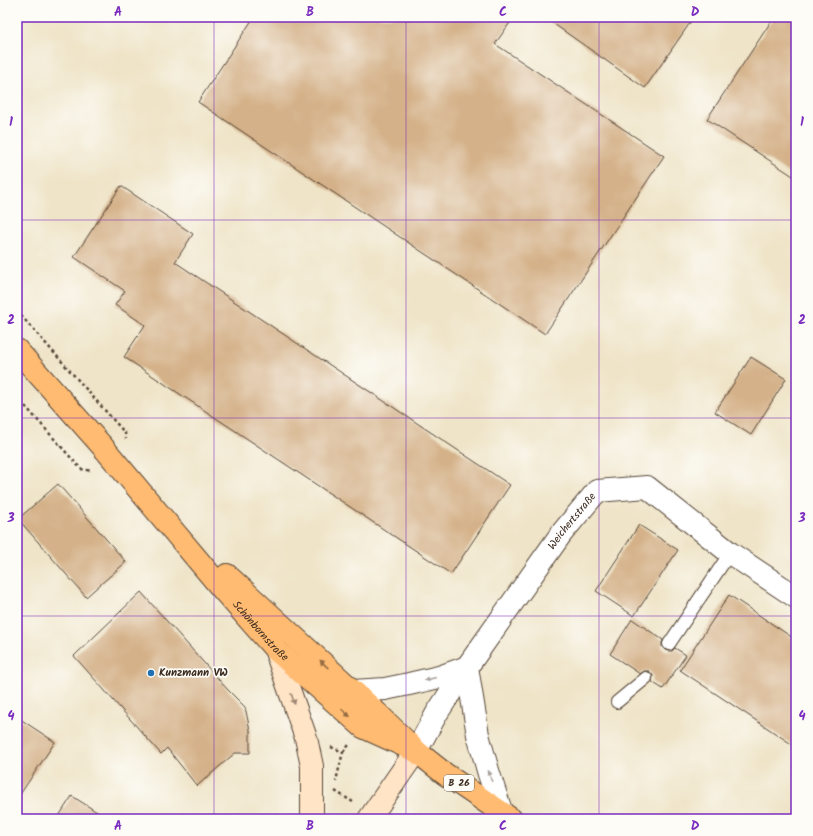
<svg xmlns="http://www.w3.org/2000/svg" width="813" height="836" viewBox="0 0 813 836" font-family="Kalam,sans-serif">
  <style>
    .building { fill: #d4b188 }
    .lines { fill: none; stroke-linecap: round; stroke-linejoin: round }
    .lane-casing { stroke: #564638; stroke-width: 14 }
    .street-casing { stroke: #564638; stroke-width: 24 }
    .secondary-casing { stroke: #564638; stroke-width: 24 }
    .primary-casing { stroke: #564638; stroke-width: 24 }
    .path { stroke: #564638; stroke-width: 2.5; stroke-dasharray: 3 3; stroke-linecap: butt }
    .lane { stroke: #fff; stroke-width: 12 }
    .street { stroke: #fff; stroke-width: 22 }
    .secondary { stroke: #ffe4c6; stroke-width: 22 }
    .primary { stroke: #ffbb71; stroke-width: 22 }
    .oneway { fill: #936b43 }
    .oneway2 { fill: #a79f9a }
    .oneway3 { fill: #9d8772 }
    .grid { fill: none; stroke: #7b2cbf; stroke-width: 1; stroke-opacity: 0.55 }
    .poi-dot { fill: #1f6fb2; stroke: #fdfcf7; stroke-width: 1.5 }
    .labels { text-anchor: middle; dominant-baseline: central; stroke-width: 3.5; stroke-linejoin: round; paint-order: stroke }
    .shield { fill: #fdfcf7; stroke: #75695f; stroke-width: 1 }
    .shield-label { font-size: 10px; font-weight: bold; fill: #3b2a1e }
    .street-label { font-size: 11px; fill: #3b2a1e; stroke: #fdfcf7 }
    .poi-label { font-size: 11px; font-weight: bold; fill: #3b2a1e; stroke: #fdfcf7; text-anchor: start }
    .neatline { fill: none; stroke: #7b2cbf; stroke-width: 1.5 }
    .grid-label { font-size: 13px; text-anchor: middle; font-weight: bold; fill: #7b2cbf }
  </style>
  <rect width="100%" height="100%" fill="#fdfcf7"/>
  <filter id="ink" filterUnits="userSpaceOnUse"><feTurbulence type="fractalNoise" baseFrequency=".025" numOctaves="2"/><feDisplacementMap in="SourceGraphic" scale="8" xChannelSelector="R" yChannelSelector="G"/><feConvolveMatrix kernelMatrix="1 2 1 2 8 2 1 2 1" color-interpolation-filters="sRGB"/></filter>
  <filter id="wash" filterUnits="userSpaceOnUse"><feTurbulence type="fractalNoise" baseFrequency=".012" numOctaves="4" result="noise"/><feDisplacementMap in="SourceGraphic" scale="16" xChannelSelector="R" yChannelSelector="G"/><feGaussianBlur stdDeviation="0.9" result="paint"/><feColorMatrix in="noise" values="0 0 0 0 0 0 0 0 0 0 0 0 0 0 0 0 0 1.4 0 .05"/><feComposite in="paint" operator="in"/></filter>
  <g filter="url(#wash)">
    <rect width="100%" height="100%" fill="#efe4c8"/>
    <g id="blocks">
      <g class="building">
        <path d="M254,17H514L495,44L664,156L545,334L198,102Z"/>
        <path d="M544,17H694L645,88Z"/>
        <path d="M774,17H796V178L707,119Z"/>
        <path d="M121,186L193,234L175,262L510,485L451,574L124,357L145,325L115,305L125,291L74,257Z"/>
        <path d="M751,357L786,379L751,435L715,412Z"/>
        <path d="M58,484L126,562L86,597L18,519Z"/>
        <path d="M639,525L678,550L634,616L596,591Z"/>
        <path d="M141,592L228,690L245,707L250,730V753H235L197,786L167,748L161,754L74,656Z"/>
        <path d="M729,595L796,640V747L680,670Z"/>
        <path d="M632,619L663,640L662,643V647L665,650L668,651H672L675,648L686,655L663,689L652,682L653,676L652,674L649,671H644L640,674L610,654Z"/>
        <path d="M17,717L55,742L17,799Z"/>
        <path d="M72,796L108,819H57Z"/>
      </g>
    </g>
  </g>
  <g filter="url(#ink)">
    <use href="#blocks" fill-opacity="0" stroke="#564638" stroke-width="1"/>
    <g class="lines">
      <g class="lane-casing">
        <g id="lane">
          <path d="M669,644L730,553"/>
          <path d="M617,702L646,678"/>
        </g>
      </g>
      <g class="street-casing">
        <g id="street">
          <path d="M467,667L478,735L489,774L502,814"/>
          <path d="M353,691L385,689L409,684L439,677L467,667"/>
          <path id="s1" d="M416,751L437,713L467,667L561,534L597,491L647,487L730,553L796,597"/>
        </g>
      </g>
      <g class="secondary-casing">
        <g id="secondary">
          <path d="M275,649L306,738L312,766V819"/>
          <path d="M369,819L416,751"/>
        </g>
      </g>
      <g class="primary-casing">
        <g id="primary">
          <path id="s2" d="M17,350L103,447L223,590L275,649L363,727L416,751"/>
          <path d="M227,575L377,713L416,751L445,774L511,819"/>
        </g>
      </g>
      <g class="path">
        <path d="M17,311L125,433L126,439"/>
        <path d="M17,397L81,469L92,471"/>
        <path d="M331,747L343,752L336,781"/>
        <path d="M343,752L349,745"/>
        <path d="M335,791L353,802"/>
      </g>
      <use href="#lane" class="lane"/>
      <use href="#street" class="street"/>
      <use href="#secondary" class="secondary"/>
      <use href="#primary" class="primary"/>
    </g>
    <defs><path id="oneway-solid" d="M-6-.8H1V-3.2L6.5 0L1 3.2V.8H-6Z"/></defs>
    <g class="oneway">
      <use href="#oneway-solid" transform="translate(324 664) rotate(-137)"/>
      <use href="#oneway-solid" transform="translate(346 713) rotate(42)"/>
    </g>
    <g class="oneway2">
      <use href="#oneway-solid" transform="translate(430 679) rotate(166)"/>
      <use href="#oneway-solid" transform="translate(490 776) rotate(-108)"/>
    </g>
    <use class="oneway3" href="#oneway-solid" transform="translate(293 699) rotate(71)"/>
  </g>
  <path class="grid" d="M214,17V819M406,17V819M599,17V819M17,220H796M17,418H796M17,616H796"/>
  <circle class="poi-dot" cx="151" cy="673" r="4"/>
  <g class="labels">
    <rect class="shield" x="444" y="775" width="30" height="16" rx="3"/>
    <g class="shield-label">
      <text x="459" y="783">B 26</text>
    </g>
    <g class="street-label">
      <text stroke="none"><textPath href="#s1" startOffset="278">Weichertstraße</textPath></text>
      <text stroke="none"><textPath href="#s2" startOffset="372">Schönbornstraße</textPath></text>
    </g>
    <g class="poi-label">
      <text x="159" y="673">Kunzmann VW</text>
    </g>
  </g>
  <rect width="813" height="836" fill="none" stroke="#fdfcf7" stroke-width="44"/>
  <rect x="22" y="22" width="769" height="792" class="neatline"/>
  <g class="grid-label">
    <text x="118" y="16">A</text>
    <text x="310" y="16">B</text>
    <text x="503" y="16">C</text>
    <text x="695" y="16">D</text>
    <text x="11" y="126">1</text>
    <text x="802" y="126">1</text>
    <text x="11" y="324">2</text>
    <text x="802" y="324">2</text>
    <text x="11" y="522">3</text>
    <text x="802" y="522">3</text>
    <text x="11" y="720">4</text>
    <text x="802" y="720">4</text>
    <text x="118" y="830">A</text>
    <text x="310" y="830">B</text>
    <text x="503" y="830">C</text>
    <text x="695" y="830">D</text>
  </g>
</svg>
